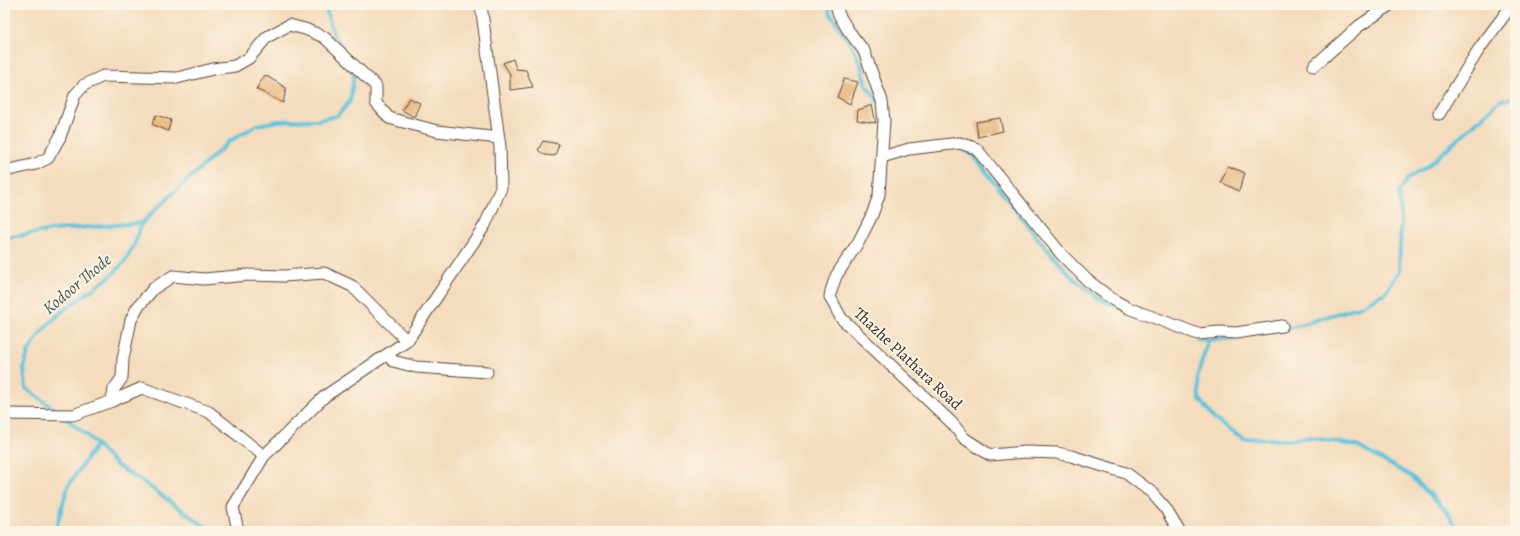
<svg xmlns="http://www.w3.org/2000/svg" width="1520" height="536" viewBox="0 0 1520 536" font-family="Alegreya,serif">
  <style>
    .lines { fill: none; stroke-linecap: round; stroke-linejoin: round }
    .stream { stroke: #5fc4dd; stroke-width: 4 }
    .building { fill: #e8ba80 }
    .street-casing { stroke: #574536; stroke-width: 13 }
    .street { stroke: #fff; stroke-width: 11 }
    .labels { text-anchor: middle; dominant-baseline: central; stroke-width: 4; stroke-linejoin: round; paint-order: stroke }
    .street-label { font-size: 16px; fill: #3b2a1e; stroke: #fcf5e5 }
    .water-label { font-size: 17px; font-style: italic; fill: #465857; stroke: #fcf5e5 }
  </style>
  <rect width="100%" height="100%" fill="#fcf5e5"/>
  <filter id="ink" filterUnits="userSpaceOnUse"><feTurbulence type="fractalNoise" baseFrequency=".025" numOctaves="2"/><feDisplacementMap in="SourceGraphic" scale="8" xChannelSelector="R" yChannelSelector="G"/><feConvolveMatrix kernelMatrix="1 2 1 2 8 2 1 2 1" color-interpolation-filters="sRGB"/></filter>
  <filter id="wash" filterUnits="userSpaceOnUse"><feTurbulence type="fractalNoise" baseFrequency=".012" numOctaves="4" result="noise"/><feDisplacementMap in="SourceGraphic" scale="16" xChannelSelector="R" yChannelSelector="G"/><feGaussianBlur stdDeviation="0.9" result="paint"/><feColorMatrix in="noise" values="0 0 0 0 0 0 0 0 0 0 0 0 0 0 0 0 0 1.4 0 .05"/><feComposite in="paint" operator="in"/></filter>
  <g filter="url(#wash)">
    <rect width="100%" height="100%" fill="#f4dcbd"/>
    <g class="lines">
      <g class="stream">
        <path d="M325,5L334,37L341,47"/>
        <path d="M829,5L830,13L854,50L861,65L866,85L878,101"/>
        <path d="M964,149L973,155L979,162L991,178L1039,240L1071,276L1097,297L1114,306"/>
        <path d="M5,238L53,230L142,223"/>
        <path d="M1281,331L1361,306L1386,292L1399,271L1401,217L1399,192L1408,178L1427,167L1501,100L1515,98"/>
        <path d="M1196,338L1208,340L1239,338"/>
        <path d="M1208,340L1197,378L1198,398L1214,419L1243,438L1286,440L1309,437L1357,446L1411,476L1447,511L1459,531"/>
        <path d="M58,412L26,388L24,368L28,352L41,332L60,313L111,276L126,260L134,245L142,223L157,208L230,141L257,125L278,121L318,120L337,116L350,101L354,76L351,67"/>
        <path d="M64,417L89,437L117,466L143,482L211,531"/>
        <path d="M53,531L57,525L68,486L96,445"/>
      </g>
    </g>
    <g id="blocks">
      <g class="building">
        <path d="M513,59L516,69L526,70L533,87L510,90V74L503,63Z"/>
        <path d="M265,75L286,88L283,103L256,89Z"/>
        <path d="M844,79L858,82L850,104L837,97Z"/>
        <path d="M409,98L420,103L414,117L402,110Z"/>
        <path d="M872,105L876,123L857,120L858,110Z"/>
        <path d="M156,115L171,120L168,131L152,124Z"/>
        <path d="M1000,118L1003,131L978,137L976,122Z"/>
        <path d="M543,141L559,144L555,156L545,155L538,150Z"/>
        <path d="M1228,166L1245,173L1239,191L1221,182Z"/>
      </g>
    </g>
  </g>
  <g filter="url(#ink)">
    <use href="#blocks" fill-opacity="0" stroke="#574536" stroke-width="1"/>
    <g class="lines">
      <g class="street-casing">
        <g id="street">
          <path d="M836,5L839,15L848,30L864,51L882,101L884,121L879,195L872,215L859,241L836,276L831,291L830,297L841,318L952,423L964,438L990,455L1026,452L1057,453L1071,456L1126,473L1151,492L1165,508L1179,531"/>
          <path d="M1314,66L1359,26L1390,5"/>
          <path d="M1439,114L1479,49L1512,5"/>
          <path d="M882,157L909,149L960,143L975,148L979,152L1062,255L1087,280L1112,299L1128,308L1198,334L1220,332L1236,333L1282,326"/>
          <path d="M5,171L36,164L48,158L60,137L75,95L84,85L103,76L177,78L213,69L235,66L249,58L267,37L289,25L305,29L324,37L376,86V103L389,118L407,123L437,131L499,138"/>
          <path d="M388,355L393,361L416,367L487,372"/>
          <path d="M112,401L114,389L122,378L123,359L131,320L137,308L154,288L173,276L204,279L248,275L284,276L324,273L352,286L407,341"/>
          <path d="M5,414L73,415L112,401L142,388L209,412L264,456"/>
          <path d="M238,531L233,507L264,456L325,396L407,341L485,225L501,188L500,147L481,5"/>
        </g>
      </g>
      <use href="#street" class="street"/>
    </g>
  </g>
  <g class="labels">
    <g class="street-label">
      <text transform="translate(908 359) rotate(43)">Thazhe Plathara Road</text>
    </g>
    <g class="water-label">
      <text transform="translate(77 284) rotate(-40)">Kodoor Thode</text>
    </g>
  </g>
  <rect width="1520" height="536" fill="none" stroke="#fcf5e5" stroke-width="20"/>
</svg>
